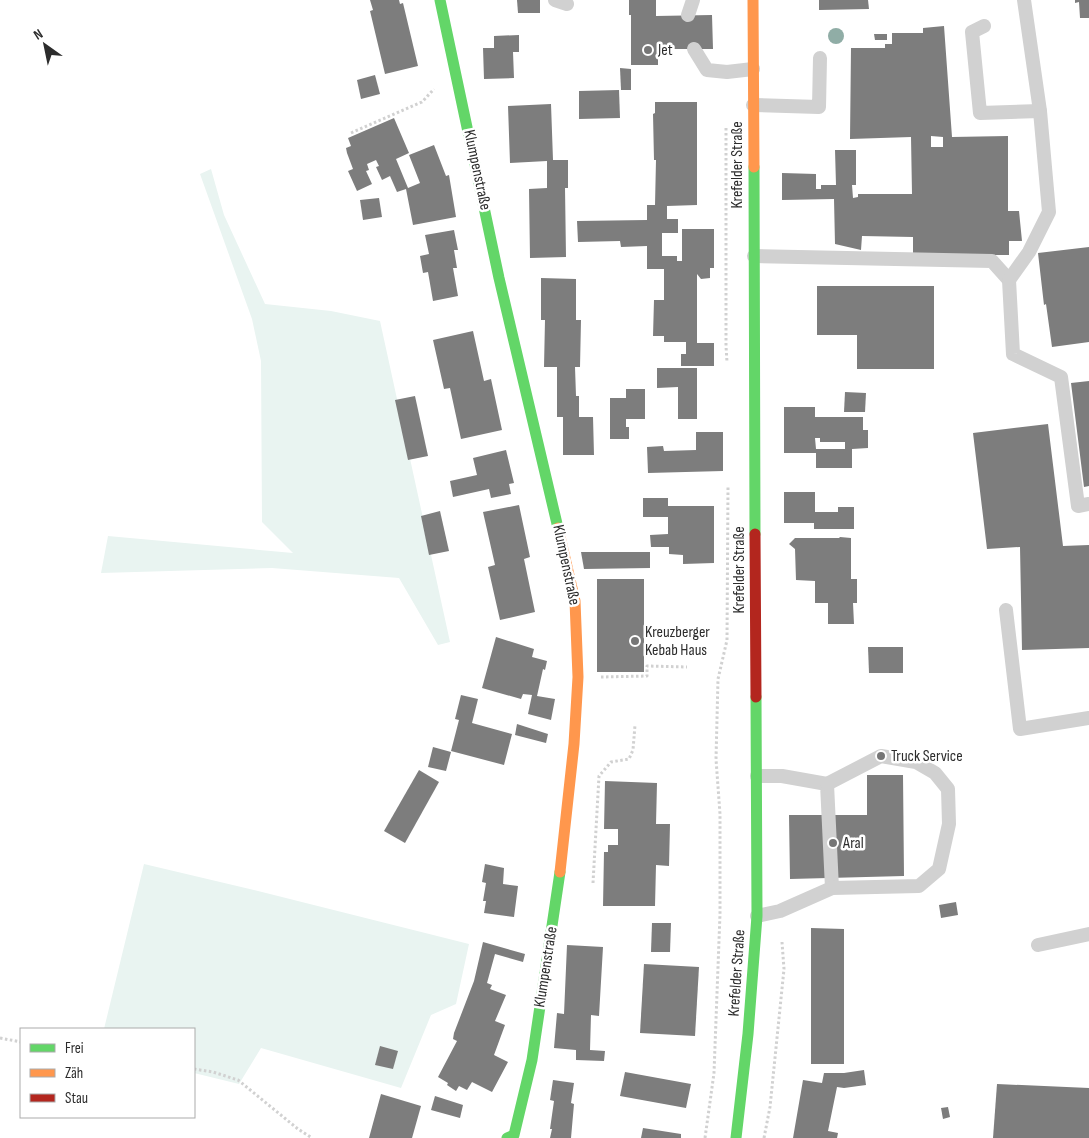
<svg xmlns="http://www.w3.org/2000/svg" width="1089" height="1138" viewBox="0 0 1089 1138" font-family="'Sofia Sans Condensed',sans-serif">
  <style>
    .green { fill: #e9f4f1 }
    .building { fill: #7d7d7d; fill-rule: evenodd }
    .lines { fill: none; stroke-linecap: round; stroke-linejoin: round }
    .path { stroke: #d1d1d1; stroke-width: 3; stroke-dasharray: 2.5 2.5; stroke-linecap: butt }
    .lane { stroke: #d1d1d1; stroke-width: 14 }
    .fast { stroke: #63d668; stroke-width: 11 }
    .slow { stroke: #ff974d; stroke-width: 11 }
    .jam { stroke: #b3261e; stroke-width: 11 }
    .tree { fill: #90ada6 }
    .poi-dot { fill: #767676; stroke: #fff; stroke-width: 2 }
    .labels { text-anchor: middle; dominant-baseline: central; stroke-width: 5; stroke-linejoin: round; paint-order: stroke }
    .poi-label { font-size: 16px; fill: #2c2c2c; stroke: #fff; text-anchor: start }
    .street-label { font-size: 16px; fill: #2c2c2c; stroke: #fff }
  </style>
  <rect width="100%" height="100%" fill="#fff"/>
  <g class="green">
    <path d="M211,169L224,215L265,304L331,311L380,321L450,642L438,645L399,578L272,568L101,573L108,536L293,553L262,522L261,361L252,319L200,174Z"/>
    <path d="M144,864L258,891L469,944L456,1004L431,1015L401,1088L261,1048L239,1084L194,1073V1029H104Z"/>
  </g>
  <g class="building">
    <path d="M370,0H399L400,4L403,3L418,66L385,74L370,11L373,10Z"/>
    <path d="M517,0H540V13H518Z"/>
    <path d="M629,0H656V16L712,15L713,49H658V65H631V15H629Z"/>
    <path d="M819,0H868L869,9L819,10Z"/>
    <path d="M1075,0H1089V18H1080L1079,2L1075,3Z"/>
    <path d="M944,26L952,137L1008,136V211H1019L1022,241H1009V255H913V237L862,236L861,250L835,244L834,199L782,200V173L816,174V189H821V185H836L835,150H856V185H852L853,198L858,197V194H912L911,137L850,139L851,48H885V44H892V33H923V28ZM931,136L943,137V147H931Z"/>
    <path d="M874,34H887V40H875Z"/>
    <path d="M519,35V52H513L514,78L484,79L483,48H494V36Z"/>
    <path d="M620,68L631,69V90H621Z"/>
    <path d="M375,75L380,94L361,99L357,80Z"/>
    <path d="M619,90L620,118L579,119V91Z"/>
    <path d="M655,102H697V205L667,206V219H678V233H662V256H677V261H682V229H714V268H710V278L701,279L697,274V343H714V366H681V354H686V342H664V336H653L654,300H664V269H647V246L621,247L620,241L578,242L577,221L647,220V205H655L656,160H654L653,114L655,113Z"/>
    <path d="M551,104L553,160H568V188H565L566,257L530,258L529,189L547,188V161L510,163L508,106Z"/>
    <path d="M394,118L409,153L396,159L408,188L420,183L409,155L434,145L446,176L449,175L456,217L413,225L406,189L397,192L390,176L382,180L376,167L379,166L376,160L367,164L369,170L366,171L372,184L357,191L348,171L353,169L347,153L346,148L351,146L348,138Z"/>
    <path d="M379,198L382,217L363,220L360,200Z"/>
    <path d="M454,230L458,250H454L457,268H453L458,296L433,301L428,272L423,273L420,256L429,254L425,235Z"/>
    <path d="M1089,247V342L1052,347L1046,304L1044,305L1038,253Z"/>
    <path d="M541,278L576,279V320H581L580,367H575L576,396H579V417H593L594,455H563V417H557V367H544L545,320H541Z"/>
    <path d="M817,286H934V369H857V335H817Z"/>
    <path d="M473,331L484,381L491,379L502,430L461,439L450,388L444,389L433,340Z"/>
    <path d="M657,368H697V419H678V387L657,388Z"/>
    <path d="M1089,381V486L1084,487L1071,383Z"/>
    <path d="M626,389H645V419H626V427H629V439H610V398H626Z"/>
    <path d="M845,392L866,393L865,412H844Z"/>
    <path d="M415,396L428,456L408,460L395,400Z"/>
    <path d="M784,407H815V417H863V430H868V448L852,449V468H816V453H784ZM815,438H820V442H845V449H816Z"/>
    <path d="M1048,424L1063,546L1089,545V648L1022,650L1020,547L987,549L973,433Z"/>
    <path d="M696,432H723V471L648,473L647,447L663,446L664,451L696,450Z"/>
    <path d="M506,450L514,483L509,484L511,494L491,498L489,489L453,497L450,481L477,475L473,458Z"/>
    <path d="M784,492H815V512H838V507H854V529H814V523H784Z"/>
    <path d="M643,498H668V506H714V563L683,564V555L669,554V547H651L650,535L668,534V517H643Z"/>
    <path d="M519,505L530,557L524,559L535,612L500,620L488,567L495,565L483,512Z"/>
    <path d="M440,511L449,551L429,555L421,516Z"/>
    <path d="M840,537L851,538V579H857V603H853L854,624H828V603H815V581L796,580L795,549L789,544L795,538H839Z"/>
    <path d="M581,552H650V568L584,569Z"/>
    <rect x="597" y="579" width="47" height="93"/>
    <path d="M496,637L534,649L532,657L547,661L545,670L543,669L537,696L555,699L551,720L528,714L532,695L523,694L521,699L482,688Z"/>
    <path d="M868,647H903V673H869Z"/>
    <path d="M461,695L478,699L472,723L512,734L504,765L451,751L459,720L455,719Z"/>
    <path d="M517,724L548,734L546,743L515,735Z"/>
    <path d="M433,747L451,752L446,771L428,767Z"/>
    <path d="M419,770L439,782L405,843L384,831Z"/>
    <path d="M867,775H903L904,876L790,879L789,815H867Z"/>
    <path d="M605,781L657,783L656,824H670L669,866L656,865L655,906H603L604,852H608V845H618V829H604Z"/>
    <path d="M485,864L504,868L503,884L518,886L514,917L484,913L486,901H483L486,883L482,882Z"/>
    <path d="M956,902L958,915L941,918L939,905Z"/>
    <path d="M652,923H671L670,952H651Z"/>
    <path d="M811,928L844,929V1064H811Z"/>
    <path d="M483,942L525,954L523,962L495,954L487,983L492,985L490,989L506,995L495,1021L505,1025L494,1055L508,1062L492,1092L472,1082L467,1090L459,1086L456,1091L447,1085L448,1083L438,1077L457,1041L453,1039L454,1033L474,981Z"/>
    <path d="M567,945L603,947L599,1016L591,1015L590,1050L605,1051L604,1061L576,1060V1050L554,1048L557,1013L564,1014Z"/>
    <path d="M644,964L699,967L695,1036L640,1033Z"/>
    <path d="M380,1046L398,1051L393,1069L375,1065Z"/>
    <path d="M864,1070L866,1085L844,1088L837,1087L828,1131L838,1133L837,1138H793L803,1080L822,1083L824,1073H844Z"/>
    <path d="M625,1072L691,1084L686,1108L620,1096Z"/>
    <path d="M553,1080L574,1083L571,1103L574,1104L571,1138H550L552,1129H550L554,1101L550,1100Z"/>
    <path d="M997,1084L1089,1088V1138H993Z"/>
    <path d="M381,1094L421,1106L412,1138H369Z"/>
    <path d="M435,1096L463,1105L460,1118L431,1110Z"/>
    <path d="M948,1107L950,1117L943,1119L941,1108Z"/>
    <path d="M643,1128L681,1134V1138H641Z"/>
  </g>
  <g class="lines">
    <g class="path">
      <path d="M726,128V346L727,362"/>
      <path d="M351,133L422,102L434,89"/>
      <path d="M601,677L647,676V666L687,667"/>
      <path d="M593,883L599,776L611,762L629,759L633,750L635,725"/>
      <path d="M0,1038L21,1042"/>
      <path d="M194,1069L213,1072L238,1080L298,1129L312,1138"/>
      <path d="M705,1138L714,1073L720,914V814L716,759L718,679L727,640L728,487"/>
      <path d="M764,1138L770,1107L784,969L782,942"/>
    </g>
    <g class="lane">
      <path d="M555,0L567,4"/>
      <path d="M688,15L693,0"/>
      <path d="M984,26L972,32L980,113L1040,111"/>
      <path d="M694,49L707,70L727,72L753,69"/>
      <path d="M753,105L819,107L820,58"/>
      <path d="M754,256L992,261L1009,280L1013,354L1061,377L1078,506L1089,504"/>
      <path d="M1009,280L1029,252L1049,212L1040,111L1024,0"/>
      <path d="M1006,610L1020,729L1089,718"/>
      <path d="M757,776H782L827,784L832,888L780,911L757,916"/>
      <path d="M827,784L881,756L916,762L935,773L948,789L949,824L939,869L919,886L832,888"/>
      <path d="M1038,945L1089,934"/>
    </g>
    <g class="fast">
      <path d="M440,0L499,278L558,528"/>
      <path d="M754,167L755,534"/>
      <path d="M507,1138L514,1135L532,1060L560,872"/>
      <path d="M736,1138L748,1034L757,916L756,697"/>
    </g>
    <g class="slow">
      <path d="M753,0L754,167"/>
      <path d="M558,528L575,601L578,677L574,744L560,872"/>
    </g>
    <path class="jam" d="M755,534L756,697"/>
  </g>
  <circle class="tree" cx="836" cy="36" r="8"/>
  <g class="poi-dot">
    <circle cx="648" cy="50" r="5"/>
    <circle cx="635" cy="641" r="5"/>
    <circle cx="881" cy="756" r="5"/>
    <circle cx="833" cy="843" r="5"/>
  </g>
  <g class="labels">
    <g class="poi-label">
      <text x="658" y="50">Jet</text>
      <text x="645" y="632">Kreuzberger<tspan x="645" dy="18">Kebab Haus</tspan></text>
      <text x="891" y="756">Truck Service</text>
      <text x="843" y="843">Aral</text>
    </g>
    <g class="street-label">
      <text transform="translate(737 165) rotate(-90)">Krefelder Straße</text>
      <text transform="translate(477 170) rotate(78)">Klumpenstraße</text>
      <text transform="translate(566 565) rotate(78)">Klumpenstraße</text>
      <text transform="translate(739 570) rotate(-90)">Krefelder Straße</text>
      <text transform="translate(546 967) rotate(-81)">Klumpenstraße</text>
      <text transform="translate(737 973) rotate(-86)">Krefelder Straße</text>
    </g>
  </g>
  <rect x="20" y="1028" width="175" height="90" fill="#ffffff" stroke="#ababab"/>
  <rect x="30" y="1044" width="25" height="8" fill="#63d668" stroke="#ababab"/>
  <text x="65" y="1053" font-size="15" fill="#2c2c2c">Frei</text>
  <rect x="30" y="1069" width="25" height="8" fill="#ff974d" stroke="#ababab"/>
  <text x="65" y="1078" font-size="15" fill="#2c2c2c">Zäh</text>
  <rect x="30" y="1094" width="25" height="8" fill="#b3261e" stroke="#ababab"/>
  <text x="65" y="1103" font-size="15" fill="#2c2c2c">Stau</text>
  <g transform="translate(45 45) rotate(327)" stroke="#ffffff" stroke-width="4" paint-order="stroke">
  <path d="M0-4L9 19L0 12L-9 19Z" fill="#2c2c2c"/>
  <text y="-8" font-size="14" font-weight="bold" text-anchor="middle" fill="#2c2c2c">N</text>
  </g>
</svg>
